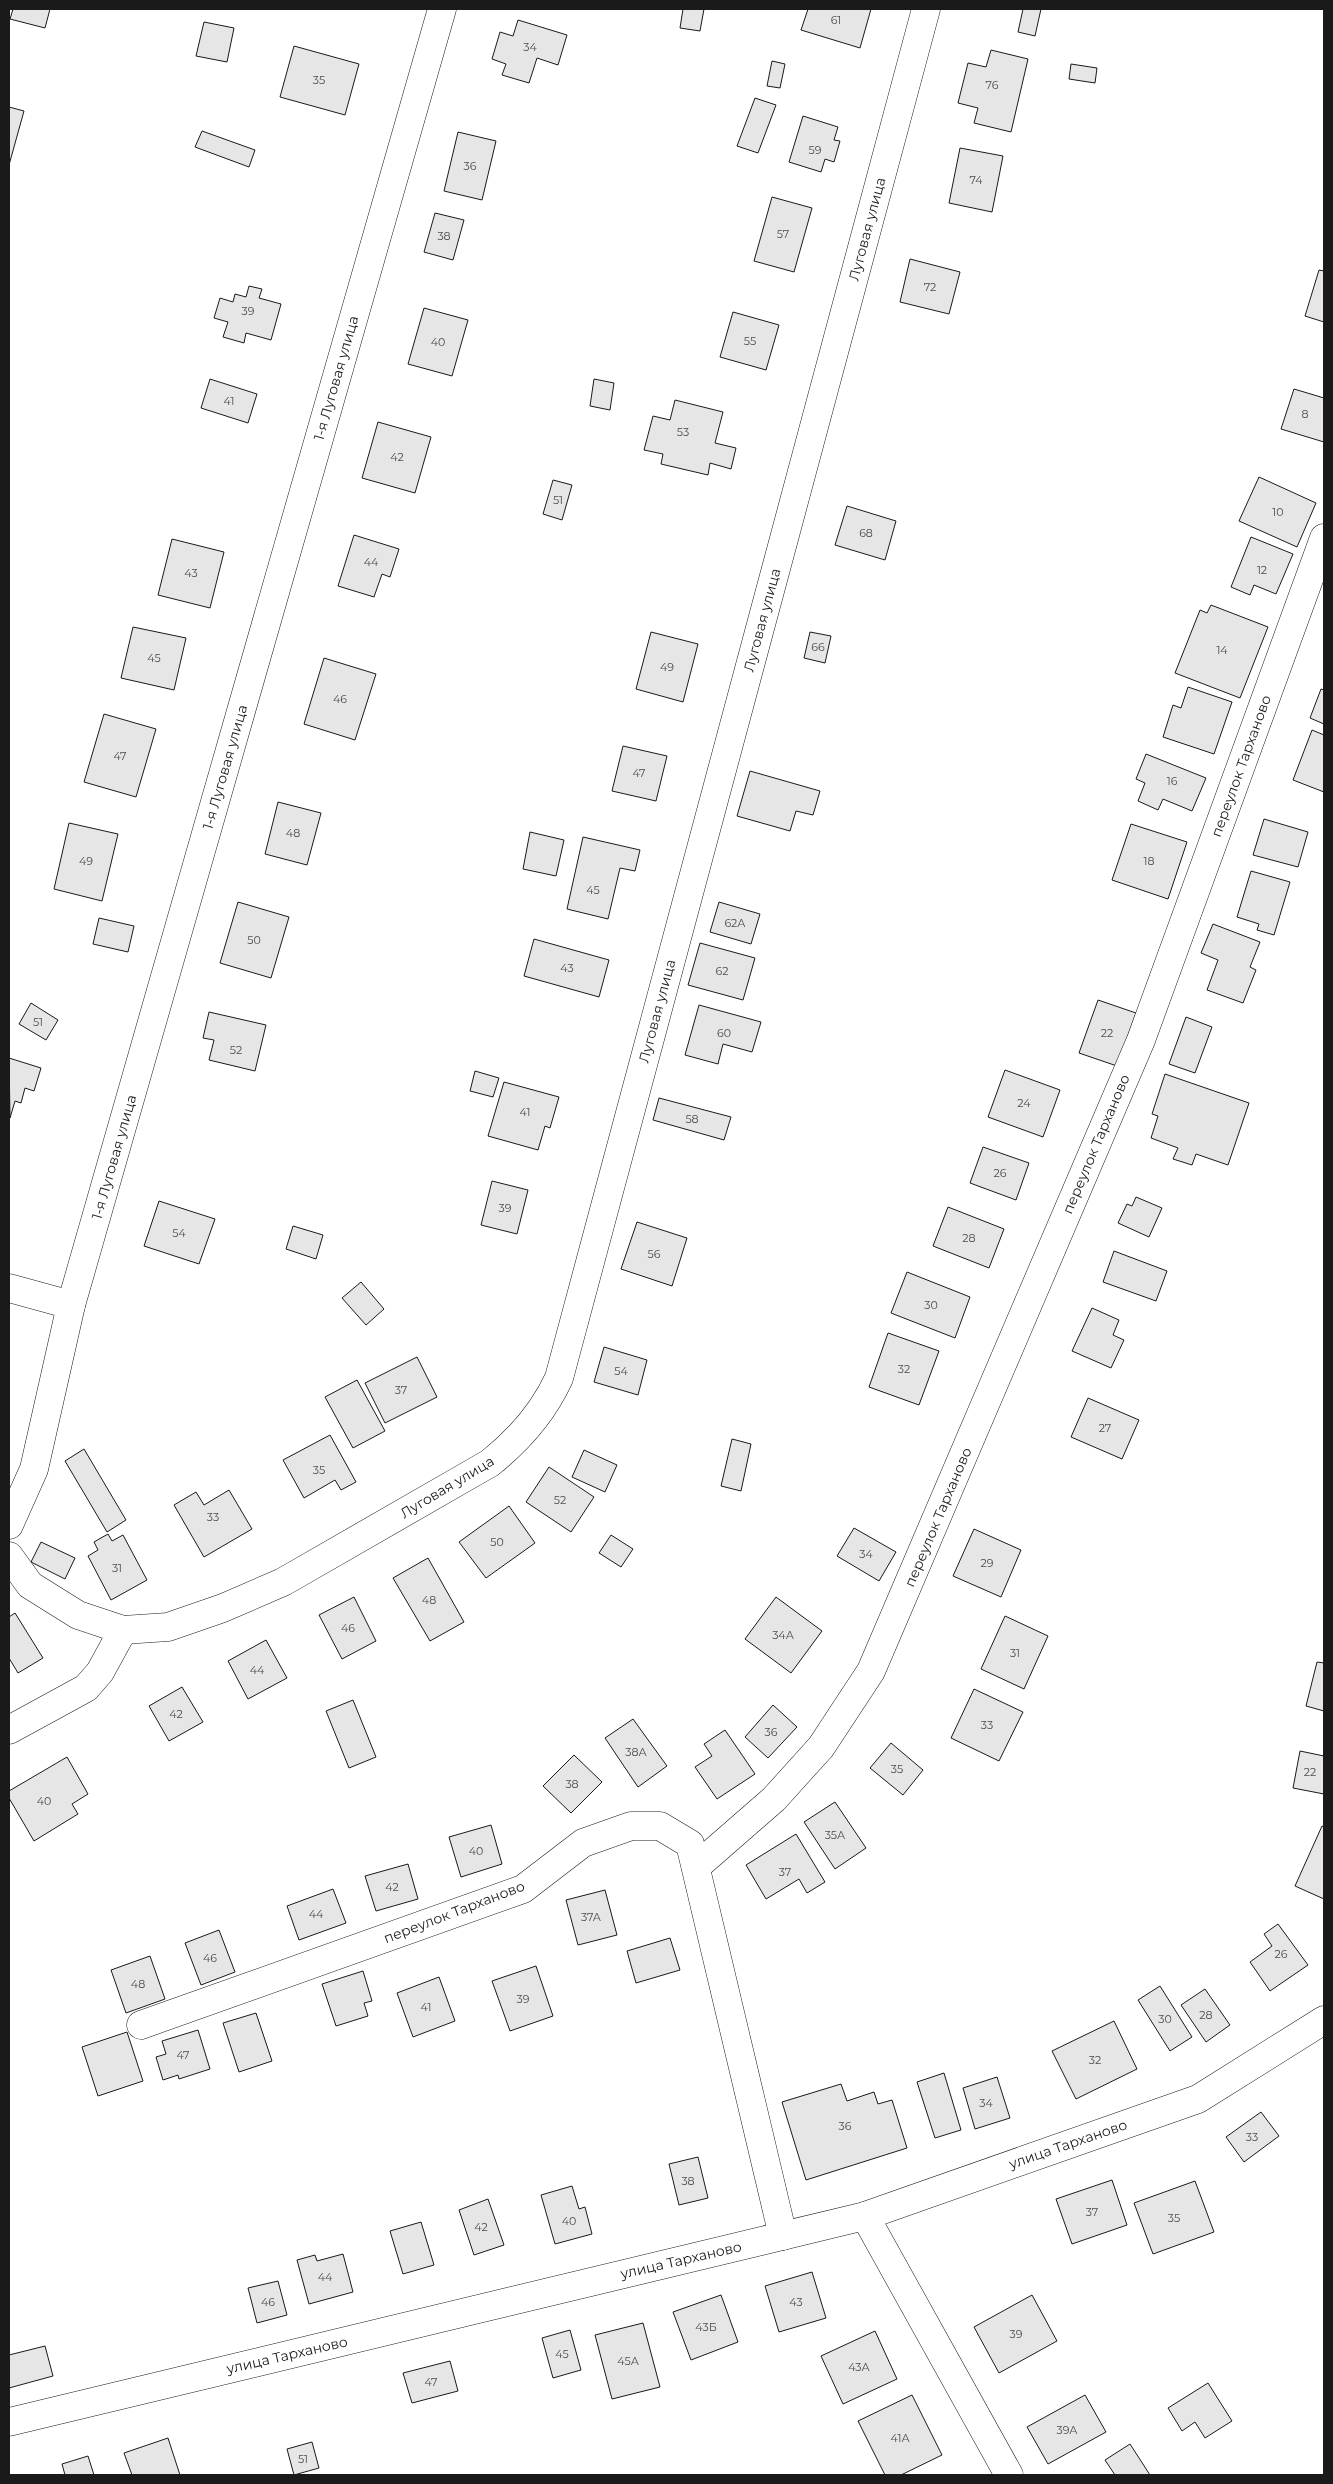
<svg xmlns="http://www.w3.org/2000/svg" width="1333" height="2484" viewBox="0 0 1333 2484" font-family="Montserrat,sans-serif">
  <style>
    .building { fill: #e6e6e6; stroke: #1a1a1a }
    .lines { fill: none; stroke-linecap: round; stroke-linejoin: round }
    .minor-casing { stroke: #1a1a1a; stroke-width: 29 }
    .minor { stroke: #fff; stroke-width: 28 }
    .labels { text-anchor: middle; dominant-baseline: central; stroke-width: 4; stroke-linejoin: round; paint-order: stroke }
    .number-label { font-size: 11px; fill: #4d4d4d }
    .street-label { font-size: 14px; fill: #1a1a1a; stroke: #fff }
  </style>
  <rect width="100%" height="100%" fill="#fff"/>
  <g class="building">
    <path d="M13,9H50L45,28L10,19Z"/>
    <path d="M683,9H704L700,31L680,28Z"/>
    <path d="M808,9H871L860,48L801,30Z"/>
    <path d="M1023,9H1041L1035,36L1018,32Z"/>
    <path d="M518,20L567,35L558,65L537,58L529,83L502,75L506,64L492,59L500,32L513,36Z"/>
    <path d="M204,22L234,28L227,62L196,56Z"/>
    <path d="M294,46L359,64L345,115L280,97Z"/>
    <path d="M991,50L1028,59L1011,132L974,123L978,108L958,103L968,63L986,67Z"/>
    <path d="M772,61L785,64L780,88L767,86Z"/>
    <path d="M1071,64L1097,68L1095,83L1069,79Z"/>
    <path d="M755,98L776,105L758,153L737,146Z"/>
    <path d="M9,107L24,111L9,165Z"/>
    <path d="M803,116L838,127L834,140L840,141L834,162L825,159L821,172L789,162Z"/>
    <path d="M202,131L255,150L249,167L195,147Z"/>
    <path d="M458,132L496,141L482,200L444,191Z"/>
    <path d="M960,148L1003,156L992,212L949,203Z"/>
    <path d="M772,197L812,208L794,272L754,261Z"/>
    <path d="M435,213L464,220L453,260L424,252Z"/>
    <path d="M910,259L960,272L949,314L900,302Z"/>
    <path d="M1319,270L1324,271V322L1305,316Z"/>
    <path d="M249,286L262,289L259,298L281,304L271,340L246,333L244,343L223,337L228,322L214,318L220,298L233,302L235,294L246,297Z"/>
    <path d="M424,308L468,320L452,376L408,364Z"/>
    <path d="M733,312L779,325L766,370L720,357Z"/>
    <path d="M210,379L257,394L248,423L201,408Z"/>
    <path d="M594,379L614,383L610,410L590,406Z"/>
    <path d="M1294,389L1324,398V442L1281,429Z"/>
    <path d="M675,400L723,412L715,443L736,448L731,469L710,463L708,475L661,464L663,454L644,450L653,416L670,420Z"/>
    <path d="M378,422L431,437L415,493L362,478Z"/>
    <path d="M1259,477L1316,503L1297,547L1239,521Z"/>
    <path d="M553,480L572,485L562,520L543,514Z"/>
    <path d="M847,506L896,521L885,560L835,545Z"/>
    <path d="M354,535L399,549L390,577L382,574L374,597L338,586Z"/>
    <path d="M1251,537L1293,554L1276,594L1254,585L1250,595L1231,587Z"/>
    <path d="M172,539L224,552L210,608L158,595Z"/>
    <path d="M1211,605L1268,627L1240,698L1175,673L1200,610L1207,613Z"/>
    <path d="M133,627L186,638L174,690L121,678Z"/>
    <path d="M651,632L698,644L683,702L636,689Z"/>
    <path d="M810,632L831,636L825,663L804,658Z"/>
    <path d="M324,658L376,674L355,740L304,724Z"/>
    <path d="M1188,687L1232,702L1214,754L1163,737L1173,705L1181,708Z"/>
    <path d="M1321,689L1324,690V724L1310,718Z"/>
    <path d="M104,714L156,729L136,797L84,782Z"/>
    <path d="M1312,730L1324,735V792L1293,780Z"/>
    <path d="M623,746L667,756L656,801L612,791Z"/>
    <path d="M1146,754L1206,778L1192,811L1163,799L1158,810L1138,801L1145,783L1136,779Z"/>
    <path d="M750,771L820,791L813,815L796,811L790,831L737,816Z"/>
    <path d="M278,802L321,813L307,865L265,854Z"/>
    <path d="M1264,819L1308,832L1298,867L1253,855Z"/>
    <path d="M69,823L118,834L102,901L54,889Z"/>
    <path d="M1131,824L1187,842L1168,899L1112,880Z"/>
    <path d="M530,832L564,840L556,876L523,869Z"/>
    <path d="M583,837L640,850L635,871L620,868L608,919L567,909Z"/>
    <path d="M1251,871L1290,882L1274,935L1257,930L1259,924L1237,917Z"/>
    <path d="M238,902L289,917L271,978L220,963Z"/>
    <path d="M719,902L760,914L751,944L710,932Z"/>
    <path d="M99,918L134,926L128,952L93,944Z"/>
    <path d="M1213,924L1260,942L1250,967L1256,970L1243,1003L1207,990L1218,960L1201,953Z"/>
    <path d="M534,939L609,960L599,997L524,976Z"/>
    <path d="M700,943L755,958L743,1000L688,985Z"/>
    <path d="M1098,1000L1136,1013L1117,1066L1079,1053Z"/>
    <path d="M31,1003L58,1020L46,1040L19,1024Z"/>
    <path d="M699,1005L761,1022L752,1052L723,1044L718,1064L685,1055Z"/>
    <path d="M209,1012L266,1025L255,1071L209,1060L214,1040L203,1038Z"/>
    <path d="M1186,1017L1212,1027L1195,1073L1169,1064Z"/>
    <path d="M9,1058L41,1068L34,1091L25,1088L21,1103L15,1101L10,1118Z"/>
    <path d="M1005,1070L1060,1090L1043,1137L988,1117Z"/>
    <path d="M475,1071L499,1078L493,1097L470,1091Z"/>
    <path d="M1165,1074L1249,1103L1228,1165L1196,1154L1192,1165L1173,1159L1178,1148L1151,1138L1158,1116L1152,1114Z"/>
    <path d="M504,1082L559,1097L550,1128L545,1126L538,1150L488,1136Z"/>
    <path d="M659,1098L731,1117L724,1140L653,1120Z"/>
    <path d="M983,1147L1029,1163L1016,1200L970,1183Z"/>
    <path d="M492,1181L528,1190L517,1234L481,1225Z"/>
    <path d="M1136,1197L1162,1208L1149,1237L1118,1223L1127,1204L1132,1206Z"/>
    <path d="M159,1201L215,1219L199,1264L144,1246Z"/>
    <path d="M948,1207L1004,1229L989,1268L933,1246Z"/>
    <path d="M637,1222L687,1238L672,1286L621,1269Z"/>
    <path d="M293,1226L323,1235L316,1259L286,1249Z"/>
    <path d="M1114,1251L1167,1271L1156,1301L1103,1282Z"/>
    <path d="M907,1272L970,1297L955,1338L891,1313Z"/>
    <path d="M361,1282L384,1309L366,1325L342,1298Z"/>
    <path d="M1092,1308L1119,1320L1113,1335L1124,1340L1111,1368L1072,1351Z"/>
    <path d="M888,1333L939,1351L919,1405L869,1387Z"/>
    <path d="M604,1347L647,1360L638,1395L594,1382Z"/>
    <path d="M417,1357L437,1397L385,1423L365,1383Z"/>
    <path d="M357,1380L385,1431L353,1448L325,1397Z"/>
    <path d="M1088,1398L1139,1420L1122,1459L1071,1437Z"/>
    <path d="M330,1435L356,1482L341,1490L335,1480L304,1498L283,1460Z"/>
    <path d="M732,1439L751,1444L741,1491L721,1486Z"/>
    <path d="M84,1449L126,1520L107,1532L65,1461Z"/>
    <path d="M584,1450L617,1465L605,1492L572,1477Z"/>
    <path d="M549,1467L594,1497L571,1532L526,1502Z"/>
    <path d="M229,1490L252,1529L204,1557L174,1505L196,1492L204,1505Z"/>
    <path d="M509,1506L535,1543L486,1578L459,1542Z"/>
    <path d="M854,1528L896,1552L879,1581L837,1556Z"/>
    <path d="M974,1529L1021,1550L1001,1597L953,1576Z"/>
    <path d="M108,1534L112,1541L123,1535L147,1580L111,1600L88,1556L98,1550L94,1542Z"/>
    <path d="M611,1535L633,1549L621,1567L599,1553Z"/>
    <path d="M41,1542L75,1558L65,1579L31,1562Z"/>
    <path d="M428,1558L464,1622L430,1641L393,1578Z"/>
    <path d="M354,1597L376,1641L342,1659L319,1615Z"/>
    <path d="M776,1597L822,1631L791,1673L745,1639Z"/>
    <path d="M15,1613L43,1658L18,1673L9,1658V1617Z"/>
    <path d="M1005,1616L1048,1636L1024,1689L981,1669Z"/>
    <path d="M266,1640L287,1678L248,1699L228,1661Z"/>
    <path d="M1317,1662L1324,1663V1711L1306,1706Z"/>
    <path d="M182,1687L203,1722L169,1741L149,1706Z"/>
    <path d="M974,1689L1023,1712L999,1761L951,1738Z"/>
    <path d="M353,1700L376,1757L349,1768L326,1711Z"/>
    <path d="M773,1705L797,1727L768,1758L745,1737Z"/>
    <path d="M633,1719L667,1766L638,1787L605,1738Z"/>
    <path d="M725,1730L755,1774L717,1799L695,1767L712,1756L704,1744Z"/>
    <path d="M891,1743L923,1770L903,1795L870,1768Z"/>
    <path d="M1300,1751L1324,1756V1794L1293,1788Z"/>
    <path d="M574,1755L602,1782L571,1813L543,1786Z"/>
    <path d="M67,1757L88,1794L72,1804L78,1814L34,1841L9,1798V1791Z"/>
    <path d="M835,1802L866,1848L835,1869L804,1822Z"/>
    <path d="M491,1825L502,1864L461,1877L449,1837Z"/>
    <path d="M1322,1826L1324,1827V1899L1295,1886Z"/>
    <path d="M796,1834L825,1882L807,1893L799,1879L766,1899L746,1865Z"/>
    <path d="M408,1864L418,1899L376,1911L365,1876Z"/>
    <path d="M333,1889L346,1923L299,1940L287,1906Z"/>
    <path d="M605,1890L617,1935L578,1945L566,1900Z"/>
    <path d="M1278,1924L1308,1965L1270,1991L1250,1962L1272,1946L1264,1934Z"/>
    <path d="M219,1930L235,1972L201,1985L185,1943Z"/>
    <path d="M670,1938L680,1970L636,1983L627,1951Z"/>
    <path d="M150,1956L165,1999L126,2013L111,1970Z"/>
    <path d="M536,1966L553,2016L510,2031L492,1981Z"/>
    <path d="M363,1971L372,2001L364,2003L368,2016L336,2026L322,1984Z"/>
    <path d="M439,1977L455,2021L413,2037L397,1993Z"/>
    <path d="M1160,1986L1192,2037L1170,2051L1138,2000Z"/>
    <path d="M1205,1989L1230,2025L1206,2042L1181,2005Z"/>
    <path d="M256,2013L272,2061L239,2072L223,2023Z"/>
    <path d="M1114,2021L1137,2069L1076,2099L1052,2051Z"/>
    <path d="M198,2030L210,2069L179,2079L178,2075L163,2080L156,2057L166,2054L162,2041Z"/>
    <path d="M127,2032L143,2081L98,2096L82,2047Z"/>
    <path d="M944,2073L961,2130L935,2138L917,2082Z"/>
    <path d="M997,2077L1010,2118L975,2129L963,2088Z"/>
    <path d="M841,2084L847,2101L874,2092L878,2104L892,2100L907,2148L806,2180L782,2102Z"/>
    <path d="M1261,2112L1279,2136L1244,2162L1226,2137Z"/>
    <path d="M698,2157L708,2198L679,2205L669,2164Z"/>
    <path d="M1112,2180L1127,2225L1072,2244L1056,2199Z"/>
    <path d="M1195,2181L1214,2232L1153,2254L1134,2203Z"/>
    <path d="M572,2186L579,2209L585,2207L592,2234L555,2244L541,2195Z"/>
    <path d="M488,2199L504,2245L474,2255L459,2210Z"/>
    <path d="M421,2222L434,2265L403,2274L390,2231Z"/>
    <path d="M343,2254L353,2292L309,2304L297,2260L315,2255L317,2261Z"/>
    <path d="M812,2272L826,2318L779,2332L765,2286Z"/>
    <path d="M278,2281L287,2315L257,2323L248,2288Z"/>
    <path d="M721,2295L738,2342L691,2360L673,2312Z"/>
    <path d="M1032,2295L1057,2341L999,2373L974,2327Z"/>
    <path d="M643,2323L660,2387L612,2399L595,2335Z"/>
    <path d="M570,2330L581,2370L553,2378L542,2338Z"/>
    <path d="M875,2331L897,2379L843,2404L821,2356Z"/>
    <path d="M45,2346L53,2376L9,2388V2355Z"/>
    <path d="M450,2361L458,2391L412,2403L403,2373Z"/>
    <path d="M1208,2383L1232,2421L1205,2438L1195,2422L1182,2431L1168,2408Z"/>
    <path d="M912,2395L942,2455L901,2475H885L858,2421Z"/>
    <path d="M1085,2395L1106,2432L1048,2464L1027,2427Z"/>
    <path d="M168,2438L180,2475H132L124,2453Z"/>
    <path d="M312,2442L319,2468L294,2475L287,2449Z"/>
    <path d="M1130,2444L1150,2475H1115L1105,2460Z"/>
    <path d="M88,2456L94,2475H65L62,2464Z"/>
  </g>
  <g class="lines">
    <g class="minor-casing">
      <g id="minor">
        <path d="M9,1288L71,1305"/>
        <path d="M9,1525L34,1469L71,1305L442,9"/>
        <path d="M9,1556L30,1585L78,1615L123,1630L168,1627L223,1608L283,1582L490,1463C520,1439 543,1413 559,1378L926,9"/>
        <path d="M9,1730L86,1688L100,1672L123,1630"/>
        <path d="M696,1867L774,1799L821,1747L871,1671L1141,1040L1324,538"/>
        <path d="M141,2025L523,1889L583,1843L631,1826H660L690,1844L783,2236"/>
        <path d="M865,2216L1009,2475"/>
        <path d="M9,2422L865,2216L1198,2099L1324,2020"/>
      </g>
    </g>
    <use href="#minor" class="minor"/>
  </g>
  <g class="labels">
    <g class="number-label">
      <text x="836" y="20">61</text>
      <text x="530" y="47">34</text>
      <text x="319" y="80">35</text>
      <text x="992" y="85">76</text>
      <text x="815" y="150">59</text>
      <text x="470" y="166">36</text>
      <text x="976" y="180">74</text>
      <text x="783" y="234">57</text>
      <text x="444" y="236">38</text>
      <text x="930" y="287">72</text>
      <text x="248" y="311">39</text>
      <text x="750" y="341">55</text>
      <text x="438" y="342">40</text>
      <text x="229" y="401">41</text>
      <text x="1305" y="414">8</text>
      <text x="683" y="432">53</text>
      <text x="397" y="457">42</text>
      <text x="558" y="500">51</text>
      <text x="1278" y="512">10</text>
      <text x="866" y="533">68</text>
      <text x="371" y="562">44</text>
      <text x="1262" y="570">12</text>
      <text x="191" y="573">43</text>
      <text x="818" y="647">66</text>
      <text x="1222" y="650">14</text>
      <text x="154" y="658">45</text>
      <text x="667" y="667">49</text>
      <text x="340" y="699">46</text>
      <text x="120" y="756">47</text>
      <text x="639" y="773">47</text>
      <text x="1172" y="781">16</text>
      <text x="293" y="833">48</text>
      <text x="86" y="861">49</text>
      <text x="1149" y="861">18</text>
      <text x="593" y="890">45</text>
      <text x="735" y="923">62А</text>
      <text x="254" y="940">50</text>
      <text x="567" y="968">43</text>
      <text x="722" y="971">62</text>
      <text x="38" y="1022">51</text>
      <text x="724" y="1033">60</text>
      <text x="1107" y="1033">22</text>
      <text x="236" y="1050">52</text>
      <text x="1024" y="1103">24</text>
      <text x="525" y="1112">41</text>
      <text x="692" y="1119">58</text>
      <text x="1000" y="1173">26</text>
      <text x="505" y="1208">39</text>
      <text x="179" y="1233">54</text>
      <text x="969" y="1238">28</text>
      <text x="654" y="1254">56</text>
      <text x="931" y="1305">30</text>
      <text x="904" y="1369">32</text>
      <text x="621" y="1371">54</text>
      <text x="401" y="1390">37</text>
      <text x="1105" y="1428">27</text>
      <text x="319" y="1470">35</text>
      <text x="560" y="1500">52</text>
      <text x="213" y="1517">33</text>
      <text x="497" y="1542">50</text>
      <text x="866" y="1554">34</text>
      <text x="987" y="1563">29</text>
      <text x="117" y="1568">31</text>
      <text x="429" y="1600">48</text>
      <text x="348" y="1628">46</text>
      <text x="783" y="1635">34А</text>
      <text x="1015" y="1653">31</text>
      <text x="257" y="1670">44</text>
      <text x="176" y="1714">42</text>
      <text x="987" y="1725">33</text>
      <text x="771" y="1732">36</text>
      <text x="636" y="1752">38А</text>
      <text x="897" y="1769">35</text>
      <text x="1310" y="1772">22</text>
      <text x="572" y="1784">38</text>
      <text x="44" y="1801">40</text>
      <text x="835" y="1835">35А</text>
      <text x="476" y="1851">40</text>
      <text x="785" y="1872">37</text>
      <text x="392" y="1887">42</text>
      <text x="316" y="1914">44</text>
      <text x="591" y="1917">37А</text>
      <text x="1281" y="1954">26</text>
      <text x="210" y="1958">46</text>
      <text x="138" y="1984">48</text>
      <text x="523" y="1999">39</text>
      <text x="426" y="2007">41</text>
      <text x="1206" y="2015">28</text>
      <text x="1165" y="2019">30</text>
      <text x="183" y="2055">47</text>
      <text x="1095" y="2060">32</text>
      <text x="986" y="2103">34</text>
      <text x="845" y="2126">36</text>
      <text x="1252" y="2137">33</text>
      <text x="688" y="2181">38</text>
      <text x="1092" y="2212">37</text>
      <text x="1174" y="2218">35</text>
      <text x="569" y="2221">40</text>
      <text x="481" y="2227">42</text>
      <text x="325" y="2277">44</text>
      <text x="268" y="2302">46</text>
      <text x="796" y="2302">43</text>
      <text x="706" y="2327">43Б</text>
      <text x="1016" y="2334">39</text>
      <text x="562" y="2354">45</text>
      <text x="628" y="2361">45А</text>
      <text x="859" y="2367">43А</text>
      <text x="431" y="2382">47</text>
      <text x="1067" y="2430">39А</text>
      <text x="900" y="2438">41А</text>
      <text x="303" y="2459">51</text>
    </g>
    <g class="street-label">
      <text transform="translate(867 229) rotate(-75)">Луговая улица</text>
      <text transform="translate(336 378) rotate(-74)">1-я Луговая улица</text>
      <text transform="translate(762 620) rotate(-75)">Луговая улица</text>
      <text transform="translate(1241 766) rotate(-70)">переулок Тарханово</text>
      <text transform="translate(225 767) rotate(-74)">1-я Луговая улица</text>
      <text transform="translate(657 1011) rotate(-75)">Луговая улица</text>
      <text transform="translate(1096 1144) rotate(-67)">переулок Тарханово</text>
      <text transform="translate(114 1157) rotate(-74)">1-я Луговая улица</text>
      <text transform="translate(447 1487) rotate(-31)">Луговая улица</text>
      <text transform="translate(938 1517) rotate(-67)">переулок Тарханово</text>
      <text transform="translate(454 1912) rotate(-21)">переулок Тарханово</text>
      <text transform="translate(1068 2144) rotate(-19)">улица Тарханово</text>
      <text transform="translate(681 2260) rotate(-13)">улица Тарханово</text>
      <text transform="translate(287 2355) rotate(-13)">улица Тарханово</text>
    </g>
  </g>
  <rect width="1333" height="2484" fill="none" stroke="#1a1a1a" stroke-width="20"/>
</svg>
